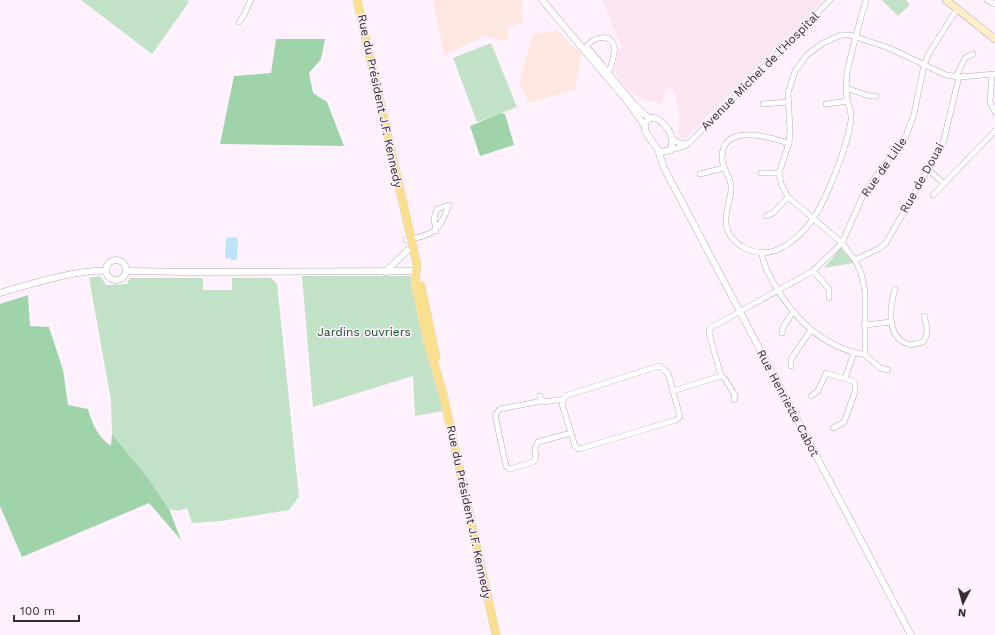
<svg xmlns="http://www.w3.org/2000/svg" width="995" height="635" viewBox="0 0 995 635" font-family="'Work Sans',sans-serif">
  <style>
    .education { fill: #fce8e1 }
    .medical { fill: #fce5f2 }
    .green { fill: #c2e2c8 }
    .forest { fill: #9fd3aa }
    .water { fill: #bee3f7 }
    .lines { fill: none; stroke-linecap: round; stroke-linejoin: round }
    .minor-casing { stroke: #bba7bb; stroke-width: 6 }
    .tertiary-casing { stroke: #bba7bb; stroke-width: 7 }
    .secondary-casing { stroke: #bba7bb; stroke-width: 8 }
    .primary-casing { stroke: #dbd9da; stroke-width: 9 }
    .minor { stroke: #fff; stroke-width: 5 }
    .tertiary { stroke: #fff; stroke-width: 6 }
    .secondary { stroke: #fcefc7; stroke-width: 7 }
    .primary { stroke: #fae08e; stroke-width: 8 }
    .labels { text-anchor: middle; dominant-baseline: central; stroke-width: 3; stroke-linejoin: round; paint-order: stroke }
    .street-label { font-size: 12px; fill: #352d34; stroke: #fff2fe }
    .park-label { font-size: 12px; fill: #134d28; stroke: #fff2fe }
  </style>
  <rect width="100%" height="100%" fill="#fff2fe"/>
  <g class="education">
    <path d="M435,0H524L521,9L524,22L507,28L509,34L507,42L484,36L444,55L433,1Z"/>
    <path d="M558,30L570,44L583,54L578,59L580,62L575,89L530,103L519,84L533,34Z"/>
  </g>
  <path class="medical" d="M602,0H824L685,139L678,136L680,116L674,90L667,89L661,104L640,98L627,89L614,72L619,49L622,47Z"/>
  <g class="green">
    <path d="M81,0H187L189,2L152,54Z"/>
    <path d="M882,0H906L910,5L898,16Z"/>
    <path d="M491,43L517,107L477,122L453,58Z"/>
    <path d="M841,248L854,263L824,268Z"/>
    <path d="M100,276L106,285L127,284L130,278H203V290H232V278H271L277,284L299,497L289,510L221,521L192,523L187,508L178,511L169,509L148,478L112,434L111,400L89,278Z"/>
    <path d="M302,276H410L443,411L415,416L413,376L313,407Z"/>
  </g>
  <g class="forest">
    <path d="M276,39H325L321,59L309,73L313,93L327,102L344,146L220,144L234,76L271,73Z"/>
    <path d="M501,113L505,114L514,145L480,156L470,126Z"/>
    <path d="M28,295L30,326L49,327L63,370L68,405L88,409C92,424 98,437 111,446L112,434L148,478L169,509L181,540L149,503L22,557L0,506V304Z"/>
  </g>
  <path class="water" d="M234,237L238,239L237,259L234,261L229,258L225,259L226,238Z"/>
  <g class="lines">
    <g class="minor-casing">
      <g id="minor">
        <path d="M987,0L995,4"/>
        <path d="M239,22L244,15L251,0"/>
        <path d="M586,47C592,39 609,31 614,46C616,50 613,57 612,62C611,66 611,70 607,73L606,71"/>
        <path d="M992,74L990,102L995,112"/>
        <path d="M956,77L965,58L973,54"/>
        <path d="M846,88L869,96H876"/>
        <path d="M763,104L788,102"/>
        <path d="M826,104L848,101"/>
        <path d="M673,139L679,143H688"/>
        <path d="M789,143C769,137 722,122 722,158C722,168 730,176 731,186C732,198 725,210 726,222C728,247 759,259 779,249C792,243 805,230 813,219C828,196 847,147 851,121C852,113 849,107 847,100C846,91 846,82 847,73C852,49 859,24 866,0"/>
        <path d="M670,150L685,146L689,143L830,0"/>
        <path d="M929,170L944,184"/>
        <path d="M761,173H779"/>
        <path d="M700,174L724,168"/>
        <path d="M933,195L995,131"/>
        <path d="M766,216L773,213L788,197"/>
        <path d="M436,231L434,218L437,209L449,205"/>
        <path d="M406,240C436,234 438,232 449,205"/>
        <path d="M762,254C763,264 768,273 773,282C793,318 823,347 865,355"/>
        <path d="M855,260L880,248L886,243L943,143L959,77"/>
        <path d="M813,271L829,289V298"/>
        <path d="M895,289C889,309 886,339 911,345L923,342C929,333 927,325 924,316"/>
        <path d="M864,325L891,322"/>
        <path d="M782,333L783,327L793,312"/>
        <path d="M791,366V359L811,330"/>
        <path d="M888,370L880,368L865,355V291L861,273L855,260L842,243L788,197L781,183L779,173L789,143L790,131L788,93L795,71L807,55L823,43L841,35H850L889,48L946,75L959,77L995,74"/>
        <path d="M721,376L724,378L735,395L734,400"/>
        <path d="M845,378L854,353"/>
        <path d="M673,391L668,373L659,366L565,396L562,404L575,446L578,449L583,448L676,420L680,417L673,391L721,376L709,333L710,328L813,271L842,243L864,193L906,136L914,114L924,65L929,53L957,9"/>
        <path d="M540,396L542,401C548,403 555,399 562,400"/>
        <path d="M811,396L818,391L826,373L855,382V392L844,422L833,428"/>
        <path d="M542,401L500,409L495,415L506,466L510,469L533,462L536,458L535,448L538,442L571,433"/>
      </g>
    </g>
    <g class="tertiary-casing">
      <g id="tertiary">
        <path d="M542,0L628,102L644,125"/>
        <path d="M589,50C602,64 637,113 650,118"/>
        <path d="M658,150L662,152L670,150C678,139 663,116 650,118L645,123V131L658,150L664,168L911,635"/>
        <circle cx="116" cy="270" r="10"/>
        <path d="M126,271L189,272L415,271"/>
        <path d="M385,272L408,250"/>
        <path d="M0,293C27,285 79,269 105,271"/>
      </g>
    </g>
    <g class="secondary-casing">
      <path id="secondary" d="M946,0L995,39"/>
    </g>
    <g class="primary-casing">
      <g id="primary">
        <path d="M357,0L415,256L417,265L415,283L427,340L443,394L496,635"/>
        <path d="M421,286L436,357"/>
      </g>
    </g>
    <use href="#minor" class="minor"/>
    <use href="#tertiary" class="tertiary"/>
    <use href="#secondary" class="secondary"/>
    <use href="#primary" class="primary"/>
  </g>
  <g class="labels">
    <g class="street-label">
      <text transform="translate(760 71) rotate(-45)">Avenue Michel de l'Hospital</text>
      <text transform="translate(380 101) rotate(78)">Rue du Président J.F. Kennedy</text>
      <text transform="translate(884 167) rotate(-55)">Rue de Lille</text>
      <text transform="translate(922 178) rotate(-61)">Rue de Douai</text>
      <text transform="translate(788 403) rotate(62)">Rue Henriette Cabot</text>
      <text transform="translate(469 512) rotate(78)">Rue du Président J.F. Kennedy</text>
    </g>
    <g class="park-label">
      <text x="364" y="332">Jardins ouvriers</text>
    </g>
  </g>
  <g transform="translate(963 603) rotate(186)" stroke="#fff2fe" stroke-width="3" paint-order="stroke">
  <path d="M0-3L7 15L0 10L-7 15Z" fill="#352d34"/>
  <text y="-6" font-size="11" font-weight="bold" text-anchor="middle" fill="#352d34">N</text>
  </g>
  <path d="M14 615v6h65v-6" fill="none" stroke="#352d34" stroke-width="2"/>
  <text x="20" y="615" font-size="12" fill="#352d34" stroke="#fff2fe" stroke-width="3" paint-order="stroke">100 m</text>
</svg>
